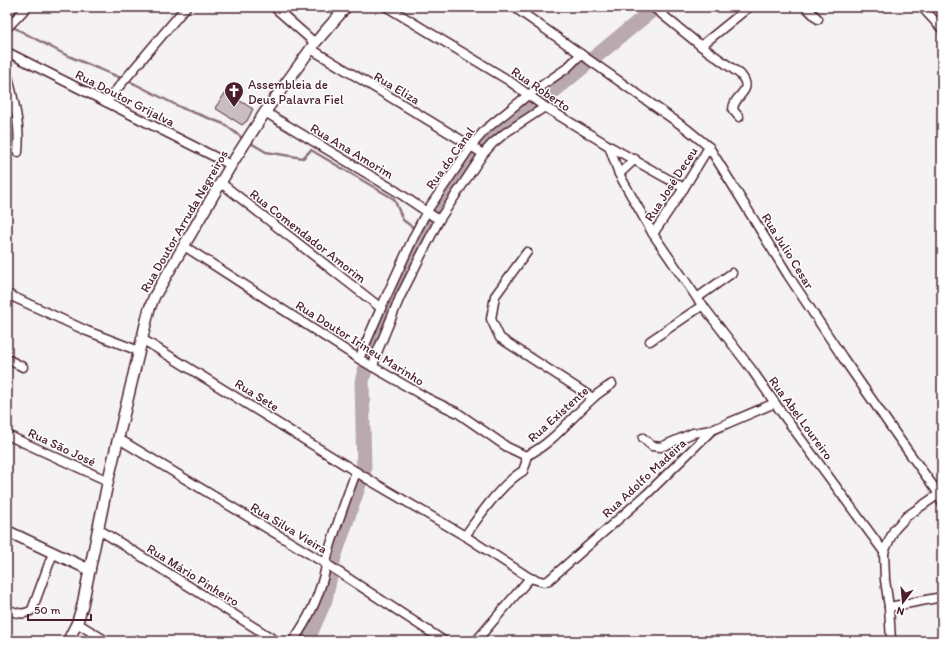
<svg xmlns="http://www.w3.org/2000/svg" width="949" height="648" viewBox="0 0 949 648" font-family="Itim,sans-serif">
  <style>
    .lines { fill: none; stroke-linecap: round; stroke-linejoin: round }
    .stream { stroke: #8d727a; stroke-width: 2.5 }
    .river { stroke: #baa9ae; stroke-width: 15 }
    .building { fill: #cabdc1; stroke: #4a1f2b }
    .minor-casing { stroke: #4a1f2b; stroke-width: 11 }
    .tertiary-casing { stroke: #4a1f2b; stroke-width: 13 }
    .minor { stroke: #fff; stroke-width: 8 }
    .tertiary { stroke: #fff; stroke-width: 10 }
    .labels { text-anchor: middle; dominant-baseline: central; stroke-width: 3; stroke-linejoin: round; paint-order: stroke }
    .poi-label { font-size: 13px; fill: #4a1f2b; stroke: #fff; text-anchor: start }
    .street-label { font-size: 13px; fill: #4a1f2b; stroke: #fff }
  </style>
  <rect width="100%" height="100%" fill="#f4f2f2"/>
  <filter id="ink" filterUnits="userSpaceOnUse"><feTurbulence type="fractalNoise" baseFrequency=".025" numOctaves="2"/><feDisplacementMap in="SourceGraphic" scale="8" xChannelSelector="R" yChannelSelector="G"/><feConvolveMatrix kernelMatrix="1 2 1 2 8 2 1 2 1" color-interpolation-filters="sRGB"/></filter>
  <g filter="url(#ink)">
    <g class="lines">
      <g class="stream">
        <path d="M11,26L66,55L135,84L182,108L224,124L245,140"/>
        <path d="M249,142L266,152L303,158L311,150L394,199L403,220L411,226L426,231"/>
      </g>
      <path class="river" d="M307,641L325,600L334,557L364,470L362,382L370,350L424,235L439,208L487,134L544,99L656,7"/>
    </g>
    <path class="building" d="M226,92L253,109L247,121L242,125L215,108Z"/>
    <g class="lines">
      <g class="minor-casing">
        <g id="minor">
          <path d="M274,7L315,43"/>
          <path d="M387,7L508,80L545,107L609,146L684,188"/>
          <path d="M514,7L687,129L709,147L788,275L843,358L900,440L939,494L942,503"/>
          <path d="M653,7L701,46L740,74C756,92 733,94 733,110L739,117"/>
          <path d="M806,7L818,19"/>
          <path d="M922,7L942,29"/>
          <path d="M7,28L27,7"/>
          <path d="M701,46L749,7"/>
          <path d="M311,49L471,146L483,154"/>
          <path d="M7,52L231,165"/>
          <path d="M7,72C13,99 21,124 18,152"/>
          <path d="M106,102L186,7"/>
          <path d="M265,112L396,191L439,220"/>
          <path d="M609,146L619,174L653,234L697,298L752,370L784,416L884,552"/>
          <path d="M619,174L635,159"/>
          <path d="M221,183L381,308"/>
          <path d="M653,234L684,188L709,147"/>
          <path d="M184,246L361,360L427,398L458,413L507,447L526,456"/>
          <path d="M527,252L495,296L491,319L500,338L593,398"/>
          <path d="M7,294L87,331L139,351"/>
          <path d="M697,298L732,273"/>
          <path d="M142,339L371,481L465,536L530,578L544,582L549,580L647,494L712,430L775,403"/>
          <path d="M650,341L703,305"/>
          <path d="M7,359L23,367"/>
          <path d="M359,359L381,308L415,234L427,211L471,146L486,129L528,95L567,68L581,54"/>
          <path d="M373,367L376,355L400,297L439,220L483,154L492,144L505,133L545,107"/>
          <path d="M7,435L108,481"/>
          <path d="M643,438L652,446L661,447L693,433L712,430"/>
          <path d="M119,439L328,565L444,641"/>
          <path d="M98,529L276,641"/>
          <path d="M465,536C480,515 501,484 523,471L526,463V456C553,443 570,419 592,399C598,393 605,389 612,384"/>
          <path d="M889,607L942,597"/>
          <path d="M7,609C16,613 23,616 32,610L53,553"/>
          <path d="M77,623L106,641"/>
          <path d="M293,641C309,618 317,601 324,575C326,568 326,561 328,554C336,526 346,499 356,472"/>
          <path d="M476,641L530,578"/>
          <path d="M891,641L889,607L885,580L884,552L894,530L907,516L942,492"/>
        </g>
      </g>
      <g class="tertiary-casing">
        <g id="tertiary">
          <path d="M7,531L90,570"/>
          <path d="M68,641L77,623L82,607L108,481L149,310L154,297L231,165L265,112L315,43L346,7"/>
        </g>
      </g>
      <use href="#minor" class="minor"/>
      <use href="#tertiary" class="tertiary"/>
    </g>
  </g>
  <defs>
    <g id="church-pin" transform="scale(1)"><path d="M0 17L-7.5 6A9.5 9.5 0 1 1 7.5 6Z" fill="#4a1f2b" stroke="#fff"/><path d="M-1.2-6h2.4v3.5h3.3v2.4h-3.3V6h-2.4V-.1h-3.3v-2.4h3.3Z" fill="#fff"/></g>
  </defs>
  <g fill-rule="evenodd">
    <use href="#church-pin" x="234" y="91"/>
  </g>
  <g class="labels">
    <g class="poi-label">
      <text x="248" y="84">Assembleia de<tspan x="248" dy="15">Deus Palavra Fiel</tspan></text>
    </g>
    <g class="street-label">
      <text transform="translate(397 88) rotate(31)">Rua Eliza</text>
      <text transform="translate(541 89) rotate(34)">Rua Roberto</text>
      <text transform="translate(125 98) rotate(27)">Rua Doutor Grijalva</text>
      <text transform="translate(352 151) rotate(31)">Rua Ana Amorim</text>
      <text transform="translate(450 158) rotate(-54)">Rua do Canal</text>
      <text transform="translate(671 184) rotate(-57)">Rua José Deceu</text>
      <text transform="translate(184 221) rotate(-60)">Rua Doutor Arruda Negreiros</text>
      <text transform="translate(308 236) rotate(38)">Rua Comendador Amorim</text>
      <text transform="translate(788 251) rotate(58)">Rua Julio Cesar</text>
      <text transform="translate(360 343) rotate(32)">Rua Doutor Irineu Marinho</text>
      <text transform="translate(257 395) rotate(32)">Rua Sete</text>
      <text transform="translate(558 414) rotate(-42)">Rua Existente</text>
      <text transform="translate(801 418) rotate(54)">Rua Abel Loureiro</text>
      <text transform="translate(62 447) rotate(25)">Rua São José</text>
      <text transform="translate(644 478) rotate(-43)">Rua Adolfo Madeira</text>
      <text transform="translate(289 528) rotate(31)">Rua Silva Vieira</text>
      <text transform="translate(193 575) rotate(32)">Rua Mário Pinheiro</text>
    </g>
  </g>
  <rect width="949" height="648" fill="none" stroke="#fff" stroke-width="24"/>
  <rect x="12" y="12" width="925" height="624" fill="none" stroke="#4a1f2b" stroke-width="1.5" filter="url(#ink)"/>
  <g transform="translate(903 602) rotate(196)" stroke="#ffffff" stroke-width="3" paint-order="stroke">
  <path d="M0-3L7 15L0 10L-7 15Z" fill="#4a1f2b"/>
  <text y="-6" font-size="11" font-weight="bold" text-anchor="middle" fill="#4a1f2b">N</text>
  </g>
  <path d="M28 614v6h63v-6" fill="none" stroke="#4a1f2b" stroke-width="2"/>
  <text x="34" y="614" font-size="12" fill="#4a1f2b" stroke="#ffffff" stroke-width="3" paint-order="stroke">50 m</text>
</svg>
